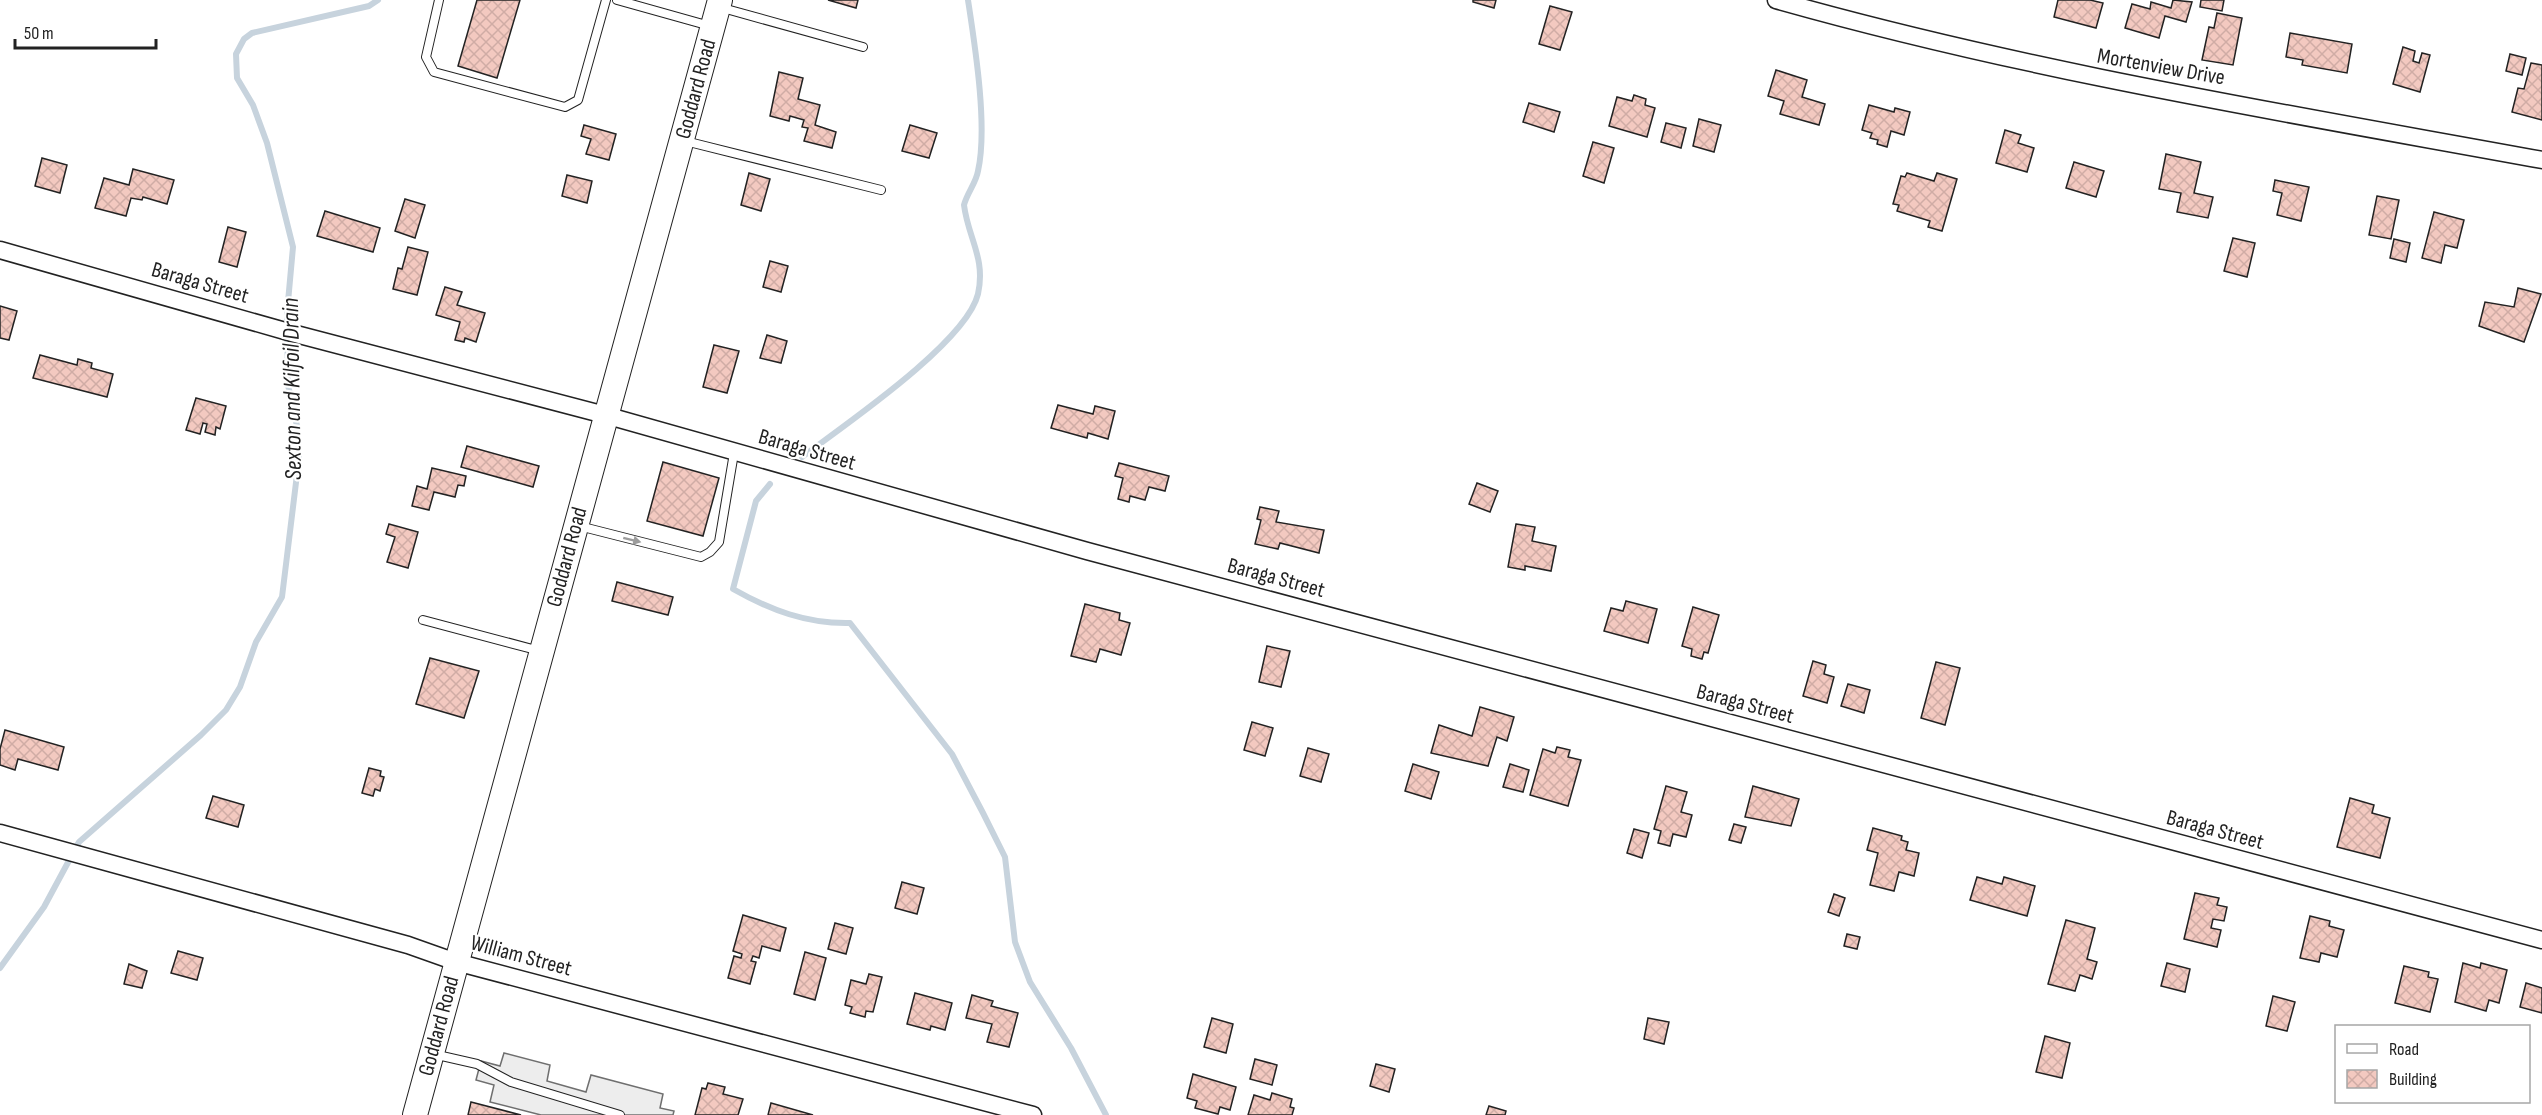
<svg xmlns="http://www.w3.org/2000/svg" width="2542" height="1115" viewBox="0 0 2542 1115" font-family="'Sofia Sans Condensed',sans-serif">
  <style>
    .parking { fill: #ededed; stroke: #6f6f6f; stroke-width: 1.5 }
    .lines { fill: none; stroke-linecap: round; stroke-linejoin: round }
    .stream { stroke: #c7d3dd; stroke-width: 6 }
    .building { fill: url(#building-cross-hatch); stroke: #222; stroke-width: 1.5 }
    .service-casing { stroke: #222; stroke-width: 10 }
    .minor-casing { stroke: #222; stroke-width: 19 }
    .secondary-casing { stroke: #222; stroke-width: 26 }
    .service { stroke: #fff; stroke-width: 8 }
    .minor { stroke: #fff; stroke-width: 16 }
    .secondary { stroke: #fff; stroke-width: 24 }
    .oneway { fill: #9c9c9c }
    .labels { text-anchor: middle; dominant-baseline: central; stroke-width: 4.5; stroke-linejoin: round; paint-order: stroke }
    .street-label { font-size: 22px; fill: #222; stroke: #fff }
    .water-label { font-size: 24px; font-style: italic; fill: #222; stroke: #fff }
  </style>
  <defs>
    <pattern id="building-cross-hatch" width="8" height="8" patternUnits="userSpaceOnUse" patternTransform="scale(1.5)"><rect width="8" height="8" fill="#f3c9c0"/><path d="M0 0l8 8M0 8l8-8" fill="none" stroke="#d0aca5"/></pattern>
  </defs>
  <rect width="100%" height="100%" fill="#fff"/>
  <path class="parking" d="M504,1053L550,1065L547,1081L586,1092L591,1075L663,1094L660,1108L674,1111L673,1115H541L490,1102L494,1085L476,1080L481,1061L500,1066Z"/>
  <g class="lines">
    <g class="stream">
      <path d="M802,457C843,426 966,343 978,294C986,258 968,238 964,205C967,193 976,183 978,171C988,127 975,46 968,0"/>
      <path d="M770,484L756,501L733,589C770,610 807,624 850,623L952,754L983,813L1005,857L1015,942L1030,982L1071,1048L1106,1115"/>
      <path d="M0,968L44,907L79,842L201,735L226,710L240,687L256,642L282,597L299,458L297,426L288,385L287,313L293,247L267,143L253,105L237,78L236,54L244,39L252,33L369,6L378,0"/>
    </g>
  </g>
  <g class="building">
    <path d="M477,0H520L497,78L458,66Z"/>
    <path d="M828,0H858L856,8Z"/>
    <path d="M1473,0H1496L1494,8L1473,2Z"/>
    <path d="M2058,0H2090L2103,3L2096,28L2054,17Z"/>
    <path d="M2173,0L2192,2L2186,22L2165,16L2159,38L2125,28L2132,4L2150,9L2151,2L2171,8Z"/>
    <path d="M2201,0H2224L2222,11L2200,7Z"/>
    <path d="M1550,6L1572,12L1560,50L1539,44Z"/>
    <path d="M2217,13L2242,18L2233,65L2202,60L2209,27L2214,28Z"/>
    <path d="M2290,33L2352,44L2347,73L2302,65L2303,60L2286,57Z"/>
    <path d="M2403,47L2415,51L2413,61L2419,63L2422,53L2430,55L2420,92L2393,84Z"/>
    <path d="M2510,54L2526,58L2522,75L2506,71Z"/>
    <path d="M2531,63L2542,65V120L2512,112L2518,88L2524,89Z"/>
    <path d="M1776,70L1807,80L1802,97L1825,104L1819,125L1780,114L1784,101L1768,96Z"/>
    <path d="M779,72L803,78L798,99L820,105L815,125L836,132L832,148L804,141L808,128L802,127L804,120L790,116L789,121L770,116Z"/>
    <path d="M1634,95L1646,99L1645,105L1655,108L1647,137L1609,126L1617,97L1632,101Z"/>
    <path d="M1529,103L1560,112L1554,132L1523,122Z"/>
    <path d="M1869,105L1894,112L1895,108L1910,112L1904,135L1891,131L1887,147L1877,144L1878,140L1870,138L1872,133L1862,130Z"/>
    <path d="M1699,119L1721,125L1714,152L1693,146Z"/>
    <path d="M1666,123L1686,128L1681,148L1661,142Z"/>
    <path d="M584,125L616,134L609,160L586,154L591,139L581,136Z"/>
    <path d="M910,125L937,133L929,158L902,151Z"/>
    <path d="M2005,130L2021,135L2018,143L2034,148L2027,172L1996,163Z"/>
    <path d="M1593,142L1614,148L1604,183L1583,176Z"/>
    <path d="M2166,154L2201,162L2194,193L2213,197L2208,218L2177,212L2181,193L2159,189Z"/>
    <path d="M42,158L67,165L60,193L35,186Z"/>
    <path d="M2074,162L2104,171L2096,197L2066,188Z"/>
    <path d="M133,169L174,180L167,204L143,197L142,200L131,198L126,216L95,208L104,178L129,185Z"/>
    <path d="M749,173L770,179L761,211L741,205Z"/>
    <path d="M1907,173L1934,181L1937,173L1957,179L1942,231L1928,227L1930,221L1897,211L1899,205L1893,204L1901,176L1905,177Z"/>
    <path d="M567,175L592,181L587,203L562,196Z"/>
    <path d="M2275,180L2309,187L2301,221L2277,215L2282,193L2273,191Z"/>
    <path d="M2377,196L2399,200L2391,239L2369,235Z"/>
    <path d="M405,199L425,205L415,238L395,231Z"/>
    <path d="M325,211L380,228L373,252L317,236Z"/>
    <path d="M2434,212L2464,220L2457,248L2445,245L2441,263L2422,258Z"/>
    <path d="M228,227L246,232L237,267L219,262Z"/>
    <path d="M2233,238L2255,243L2247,277L2224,271Z"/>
    <path d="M2394,239L2410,243L2406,262L2390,258Z"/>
    <path d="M408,247L428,252L417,295L393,289L398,268L402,269Z"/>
    <path d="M770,261L788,266L781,292L763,287Z"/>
    <path d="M445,287L462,292L457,305L485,313L476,342L465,338L464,342L455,340L460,322L436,315Z"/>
    <path d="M2518,288L2541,294L2524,342L2479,326L2485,302L2514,307Z"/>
    <path d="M0,306L17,311L9,340L0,338Z"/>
    <path d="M767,335L787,341L781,363L760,358Z"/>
    <path d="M714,345L739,351L727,393L703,387Z"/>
    <path d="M40,355L77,365L78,359L92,363L91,368L113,374L107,397L33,378Z"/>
    <path d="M196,398L226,406L220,429L216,427L215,435L205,432L207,424L203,423L200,434L186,430Z"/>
    <path d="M1058,405L1093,414L1095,406L1115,411L1108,439L1088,433L1087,438L1051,428Z"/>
    <path d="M467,446L539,466L533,487L461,467Z"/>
    <path d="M663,462L719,478L703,536L647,521Z"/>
    <path d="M1119,463L1169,476L1165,491L1149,487L1145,500L1130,496L1129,502L1118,499L1123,478L1115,476Z"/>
    <path d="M432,468L466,476L464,486L458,485L455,497L434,492L429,510L412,506L417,486L427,489Z"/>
    <path d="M1477,483L1498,491L1490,512L1469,504Z"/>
    <path d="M1260,507L1279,511L1276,522L1324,530L1319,553L1280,543L1278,549L1255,544L1261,520L1257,519Z"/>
    <path d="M389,524L418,532L408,568L387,562L395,537L386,534Z"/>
    <path d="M1516,524L1535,527L1532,541L1556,546L1551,571L1525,566V570L1508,567Z"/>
    <path d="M617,582L673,597L668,615L612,601Z"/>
    <path d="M1626,601L1657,609L1648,643L1604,631L1611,608L1623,611Z"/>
    <path d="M1085,604L1120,613L1119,620L1130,623L1121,655L1100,649L1096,662L1071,656Z"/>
    <path d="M1693,607L1719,615L1708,653L1704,652L1702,659L1691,656L1692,649L1682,646Z"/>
    <path d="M1267,646L1290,651L1281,687L1259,682Z"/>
    <path d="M430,658L479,671L464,718L416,704Z"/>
    <path d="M1813,661L1826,665L1824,674L1834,677L1827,703L1803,696Z"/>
    <path d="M1936,662L1960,668L1945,725L1921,718Z"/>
    <path d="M1848,684L1870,690L1864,713L1841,706Z"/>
    <path d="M1480,707L1514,717L1507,741L1497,737L1488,766L1431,753L1439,725L1472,736Z"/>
    <path d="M1252,722L1273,728L1265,756L1244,750Z"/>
    <path d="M5,730L64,747L58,770L18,759L15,770L0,765V749Z"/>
    <path d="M1557,747L1570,750L1568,757L1581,760L1568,806L1530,795L1543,749L1555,753Z"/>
    <path d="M1308,748L1329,754L1321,782L1300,776Z"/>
    <path d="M1413,764L1439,772L1431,799L1405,791Z"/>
    <path d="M1510,764L1529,770L1523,792L1503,787Z"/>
    <path d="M369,768L381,771L380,776L384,777L380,791L375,789L373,796L362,793Z"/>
    <path d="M1666,786L1687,792L1681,812L1692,815L1686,837L1673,834L1670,846L1658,843L1661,831L1654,829Z"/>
    <path d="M1753,786L1799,799L1791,826L1745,817Z"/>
    <path d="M213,796L244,805L238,827L206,818Z"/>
    <path d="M2350,798L2374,805L2372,813L2390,818L2380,858L2337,847Z"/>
    <path d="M1734,824L1746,827L1741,843L1729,840Z"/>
    <path d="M1873,828L1902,836L1901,840L1908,842L1906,850L1919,853L1914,876L1899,872L1894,891L1870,885L1878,853L1867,850Z"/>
    <path d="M1634,829L1649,833L1642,858L1627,853Z"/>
    <path d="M1977,877L2002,884L2004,877L2035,886L2027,916L1970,900Z"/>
    <path d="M902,882L924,888L917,914L895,908Z"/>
    <path d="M2195,893L2219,898L2217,905L2227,907L2224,921L2213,919L2211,928L2221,930L2217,947L2184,939Z"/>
    <path d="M1834,894L1845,898L1839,916L1828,912Z"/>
    <path d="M743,915L786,928L780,951L762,946L759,958L753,956L751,961L756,962L750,984L728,978L734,956L741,958L742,954L733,951Z"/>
    <path d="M2310,916L2330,921L2329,926L2344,930L2337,957L2321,953L2319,962L2300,958Z"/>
    <path d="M2066,920L2095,928L2087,959L2097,962L2092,979L2080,975L2075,991L2048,984Z"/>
    <path d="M835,923L853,928L846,954L828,949Z"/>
    <path d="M1847,934L1860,937L1857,949L1844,946Z"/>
    <path d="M178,951L203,958L197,980L171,973Z"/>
    <path d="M805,952L826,958L815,1000L794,994Z"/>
    <path d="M2167,963L2190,969L2185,992L2161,986Z"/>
    <path d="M2463,963L2480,968L2481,963L2507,970L2499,1003L2489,1000L2486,1011L2455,1002Z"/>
    <path d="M129,964L147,971L142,988L124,984Z"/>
    <path d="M2404,966L2429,972L2428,977L2438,979L2430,1012L2395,1003Z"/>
    <path d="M869,974L882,977L873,1012L866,1011L865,1017L850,1013L852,1007L845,1005L851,980L866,984Z"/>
    <path d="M2526,983L2542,988V1013L2520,1007Z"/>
    <path d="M915,993L952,1003L945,1030L931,1026L930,1030L907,1024Z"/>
    <path d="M972,995L993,1001L991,1006L1018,1013L1009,1047L987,1042L992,1024L966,1018Z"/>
    <path d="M2273,996L2295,1002L2287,1031L2266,1026Z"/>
    <path d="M1212,1018L1233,1024L1226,1053L1204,1047Z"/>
    <path d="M1648,1018L1669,1022L1664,1044L1644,1039Z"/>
    <path d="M2045,1036L2070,1043L2062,1078L2036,1072Z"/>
    <path d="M1255,1059L1277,1065L1272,1085L1250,1079Z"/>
    <path d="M1376,1064L1395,1069L1389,1092L1370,1086Z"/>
    <path d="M1193,1074L1236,1087L1230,1110L1220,1107L1218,1114L1195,1108L1197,1101L1187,1098Z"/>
    <path d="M708,1083L725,1087L723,1094L743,1099L738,1115H695L702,1088L706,1089Z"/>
    <path d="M1272,1093L1292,1099L1290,1107L1294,1108L1292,1115H1248L1254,1095L1270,1100Z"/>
    <path d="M471,1102L521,1115H468Z"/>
    <path d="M771,1103L813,1115H768Z"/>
    <path d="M1489,1106L1506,1111L1505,1115H1486Z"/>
  </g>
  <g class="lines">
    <g class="service-casing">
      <g id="service">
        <path d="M439,0L426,57L434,72L565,107L578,100L606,0"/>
        <path d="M617,0L710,26"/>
        <path d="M719,7L863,47"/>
        <path d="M685,141L881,190"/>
        <path d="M579,526L701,557L710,552L719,542L734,453"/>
        <path d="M423,620L540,651"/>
        <path d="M433,1054L477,1064L511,1082L620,1115"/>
      </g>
    </g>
    <g class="minor-casing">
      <g id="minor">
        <path d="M1776,0C2027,71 2285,113 2542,160"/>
        <path d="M0,250L292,333L605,415L1087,551L2542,940"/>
        <path d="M0,833L408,945L456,962L1033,1115"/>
      </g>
    </g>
    <g class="secondary-casing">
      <path id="secondary" d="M415,1115L720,0"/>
    </g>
    <use href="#service" class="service"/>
    <use href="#minor" class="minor"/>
    <use href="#secondary" class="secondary"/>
  </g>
  <defs><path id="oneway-solid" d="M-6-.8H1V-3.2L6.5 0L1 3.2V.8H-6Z" transform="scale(1.5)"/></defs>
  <use class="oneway" href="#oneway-solid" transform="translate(632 540) rotate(14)"/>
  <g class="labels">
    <g class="street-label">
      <text transform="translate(2161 67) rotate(10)">Mortenview Drive</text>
      <text transform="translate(696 89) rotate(-75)">Goddard Road</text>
      <text transform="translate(200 283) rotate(16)">Baraga Street</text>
      <text transform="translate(807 450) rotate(16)">Baraga Street</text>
      <text transform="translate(567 557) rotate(-75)">Goddard Road</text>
      <text transform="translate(1276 578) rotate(15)">Baraga Street</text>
      <text transform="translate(1745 704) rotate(15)">Baraga Street</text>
      <text transform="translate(2215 830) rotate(15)">Baraga Street</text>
      <text transform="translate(521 956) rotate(15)">William Street</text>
      <text transform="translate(439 1026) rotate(-75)">Goddard Road</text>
    </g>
    <g class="water-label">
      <text transform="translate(292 389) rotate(-91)">Sexton and Kilfoil Drain</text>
    </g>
  </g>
  <rect x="2335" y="1025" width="195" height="78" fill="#ffffff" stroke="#a7a7a7" stroke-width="1.5"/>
  <rect x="2347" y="1044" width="30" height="9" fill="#ffffff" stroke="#a7a7a7" stroke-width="1.5"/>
  <text x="2389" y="1055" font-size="18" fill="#222222">Road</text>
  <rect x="2347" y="1070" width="30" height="18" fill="url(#building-cross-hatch)" stroke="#a7a7a7" stroke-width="1.5"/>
  <text x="2389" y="1085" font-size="18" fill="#222222">Building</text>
  <path d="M15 39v9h141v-9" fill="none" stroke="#222222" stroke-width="3"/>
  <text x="24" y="39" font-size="18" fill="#222222" stroke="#ffffff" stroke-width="4.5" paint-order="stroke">50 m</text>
</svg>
